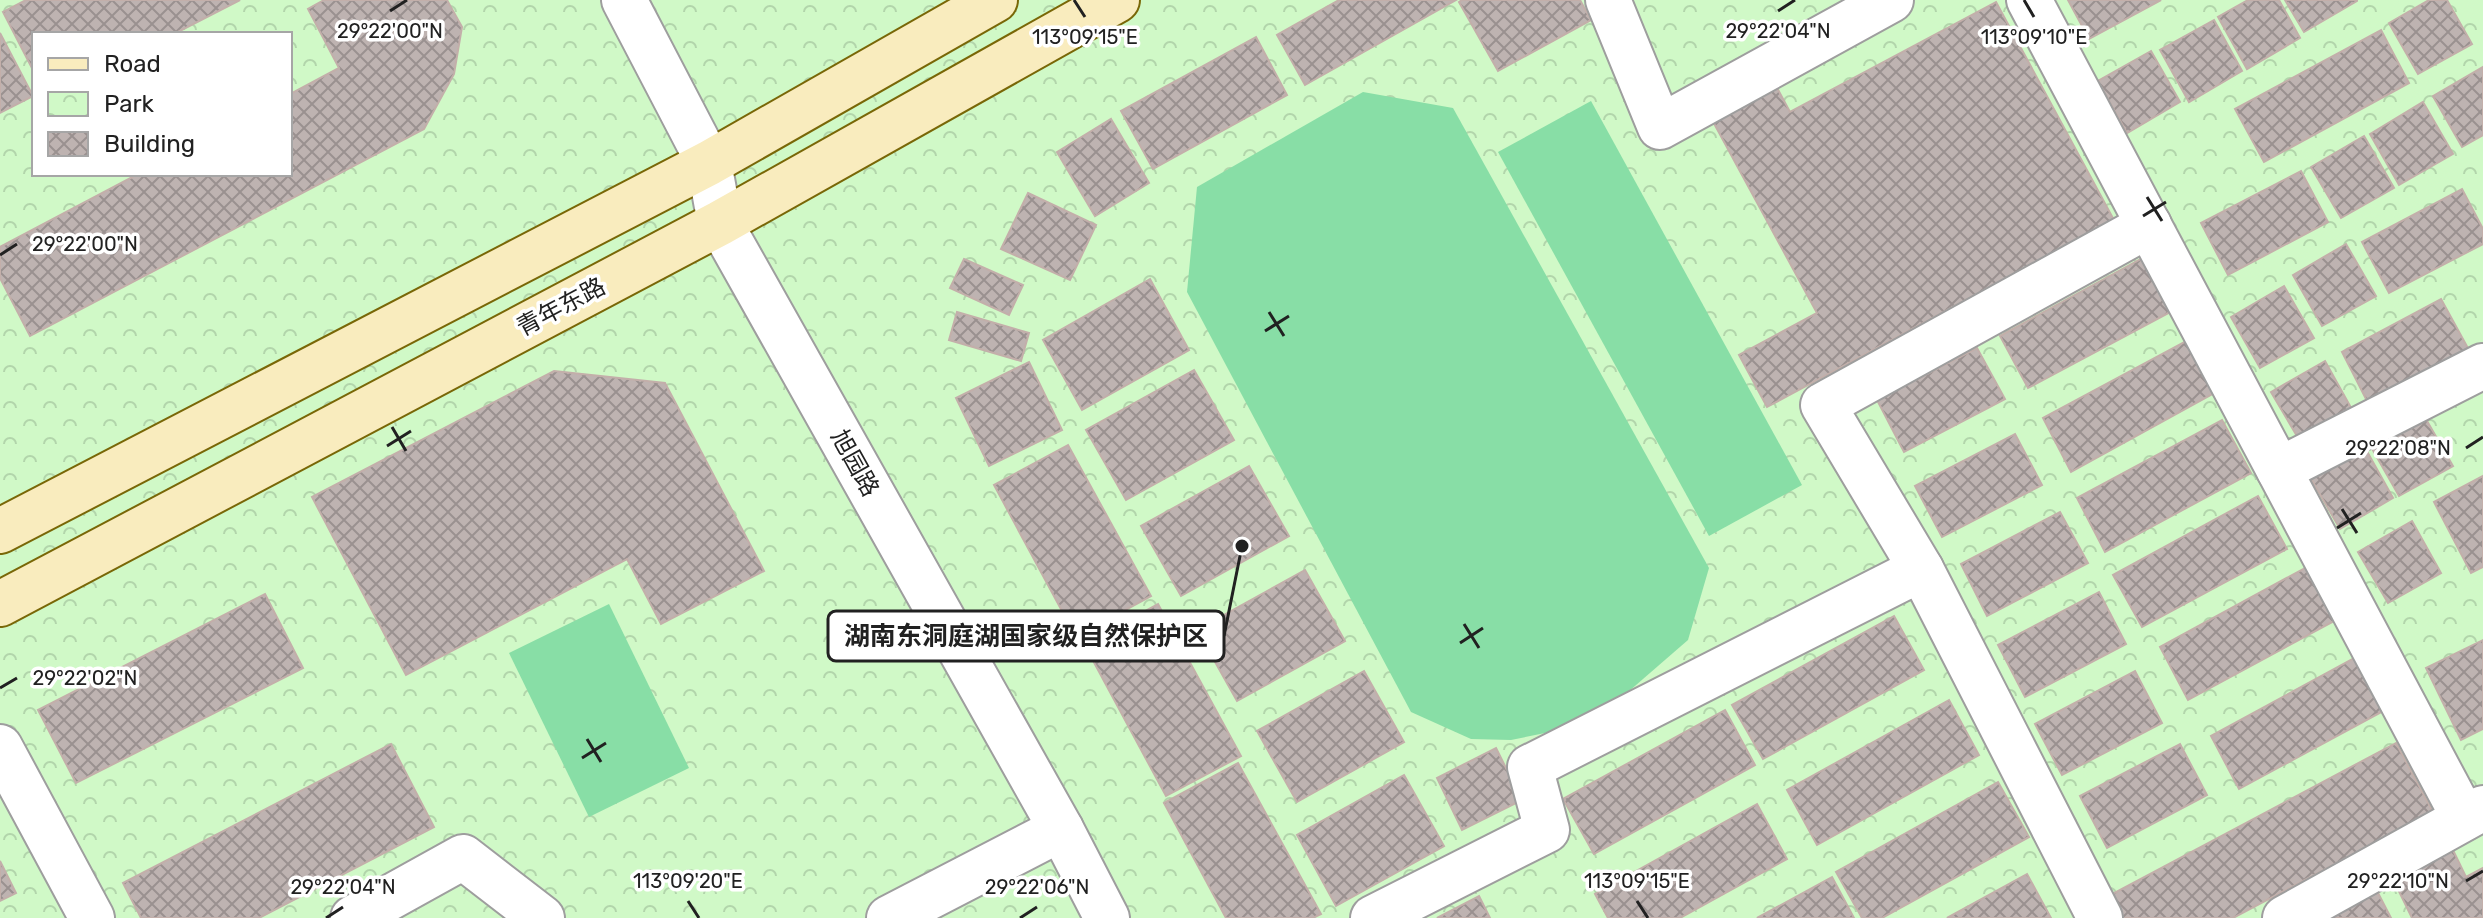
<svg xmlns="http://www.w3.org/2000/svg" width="2483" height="918" viewBox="0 0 2483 918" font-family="Rubik,'Noto Sans SC',sans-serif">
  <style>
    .park { fill: url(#park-crowns); fill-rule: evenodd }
    .pitch { fill: #88dea6 }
    .building { fill: url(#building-cross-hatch); stroke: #c3afaa; stroke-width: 2 }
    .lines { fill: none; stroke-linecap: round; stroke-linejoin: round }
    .minor-casing { stroke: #9e9e9e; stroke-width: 48 }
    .tertiary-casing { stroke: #9e9e9e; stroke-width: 48 }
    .secondary-casing { stroke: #796707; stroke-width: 48 }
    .minor { stroke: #fff; stroke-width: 44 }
    .tertiary { stroke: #fff; stroke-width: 44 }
    .secondary { stroke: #f9ecbe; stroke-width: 44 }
    .ticks { fill: none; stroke: #212121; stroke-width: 3 }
    .labels { text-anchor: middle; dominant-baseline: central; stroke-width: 7; stroke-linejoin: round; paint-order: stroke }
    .street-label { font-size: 24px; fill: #212121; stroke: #fff }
    .ticks-label { font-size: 20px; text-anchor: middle; fill: #212121; stroke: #fff; stroke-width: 7; stroke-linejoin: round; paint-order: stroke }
    .leader { fill: none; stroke: #212121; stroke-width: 3 }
    .callout-dot { fill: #212121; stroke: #fff; stroke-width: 3 }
    .callout { fill: #fff; stroke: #212121; stroke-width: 3 }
    .callout-label { font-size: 26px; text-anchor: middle; font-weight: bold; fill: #212121 }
  </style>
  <defs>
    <pattern id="park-crowns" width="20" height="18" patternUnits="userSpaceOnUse" patternTransform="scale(2)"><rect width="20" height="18" fill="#d0f9c7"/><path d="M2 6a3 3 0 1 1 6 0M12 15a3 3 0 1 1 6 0" fill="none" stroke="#b2d5ab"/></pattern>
    <pattern id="building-cross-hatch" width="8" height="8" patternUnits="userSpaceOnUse" patternTransform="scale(2)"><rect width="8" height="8" fill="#beb3b1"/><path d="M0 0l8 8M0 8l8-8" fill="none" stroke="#9a9190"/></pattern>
  </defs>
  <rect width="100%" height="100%" fill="#f1ece8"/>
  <path class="park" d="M0,0H2483V918H0ZM34,34H290V174H34Z"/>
  <g class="pitch">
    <path d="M1363,92L1453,108L1709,568L1688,640L1613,705L1550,732L1511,740L1471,739L1411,712L1187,292L1197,187Z"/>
    <path d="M1591,101L1802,485L1709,536L1498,152Z"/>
    <path d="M609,604L689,768L589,817L509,653Z"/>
  </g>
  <g class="building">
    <path d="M26,0H240L174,34H34V72L3,12Z"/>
    <path d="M324,0H447L462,27L454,74L424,129L30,336L0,278V247L138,174H290V94L339,68L308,9Z"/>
    <path d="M1339,0H1456L1305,85L1277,35Z"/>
    <path d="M1462,0H1580L1591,20L1498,71L1459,2Z"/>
    <path d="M2068,0H2161L2089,39Z"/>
    <path d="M2248,0H2279L2300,38L2247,69L2218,17Z"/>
    <path d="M2285,0H2357V1L2304,32Z"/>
    <path d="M2429,0H2447L2472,44L2418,74L2389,23Z"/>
    <path d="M1996,2L2114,220L1767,407L1739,355L1817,313L1711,118L1775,84L1790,112Z"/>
    <path d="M2214,20L2242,71L2189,102L2160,50Z"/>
    <path d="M2381,30L2409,83L2264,162L2235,109Z"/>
    <path d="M0,33L33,96L0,113Z"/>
    <path d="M1256,37L1287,95L1153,169L1121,111Z"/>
    <path d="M2151,51L2180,102L2127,133L2098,81Z"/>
    <path d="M2483,67V135L2462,147L2433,96Z"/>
    <path d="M2423,102L2453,154L2399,185L2370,134Z"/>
    <path d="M1111,119L1149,183L1095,216L1057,152Z"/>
    <path d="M2364,136L2394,188L2341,218L2311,167Z"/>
    <path d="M2301,171L2328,222L2228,275L2201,223Z"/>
    <path d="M2462,189L2483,229V244L2389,293L2362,242Z"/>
    <path d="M1028,193L1096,225L1070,280L1001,249Z"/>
    <path d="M2346,244L2376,296L2322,326L2293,275Z"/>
    <path d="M2146,256L2174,310L2028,388L2000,336Z"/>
    <path d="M964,259L1023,285L1009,315L950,288Z"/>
    <path d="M1150,279L1189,350L1082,410L1043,340Z"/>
    <path d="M2284,286L2314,338L2260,368L2231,317Z"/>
    <path d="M2441,299L2469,350L2368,403L2342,352Z"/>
    <path d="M957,312L1029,333L1021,361L949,340Z"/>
    <path d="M2188,340L2216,392L2071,472L2043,418Z"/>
    <path d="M1977,348L2005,399L1904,452L1877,400Z"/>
    <path d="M2325,361L2354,413L2301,443L2271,392Z"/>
    <path d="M1029,362L1062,430L989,466L956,398Z"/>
    <path d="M1194,370L1234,440L1126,500L1086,430Z"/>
    <path d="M554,371L665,383L764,571L661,624L627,559L406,675L312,497Z"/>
    <path d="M2423,414L2453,466L2399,496L2370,445Z"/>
    <path d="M2222,420L2251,473L2105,552L2077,498Z"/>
    <path d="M2015,434L2042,485L1942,537L1915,486Z"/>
    <path d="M1068,445L1151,596L1076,637L994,485Z"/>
    <path d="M2364,446L2393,498L2340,529L2310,477Z"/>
    <path d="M1249,466L1289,536L1181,596L1141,526Z"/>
    <path d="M2483,476V567L2471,573L2434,502Z"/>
    <path d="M2258,496L2287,549L2142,627L2113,575Z"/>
    <path d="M2060,512L2088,563L1987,616L1961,564Z"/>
    <path d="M2412,521L2441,573L2388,603L2358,552Z"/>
    <path d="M2305,568L2334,621L2188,700L2160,647Z"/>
    <path d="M1305,570L1345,641L1237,701L1197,630Z"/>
    <path d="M2099,592L2126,644L2025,697L1998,645Z"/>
    <path d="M265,594L303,668L76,783L38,710Z"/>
    <path d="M1158,604L1241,756L1166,796L1084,644Z"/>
    <path d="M1894,616L1924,670L1763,759L1732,705Z"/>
    <path d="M2483,640V729L2461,740L2426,668Z"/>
    <path d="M2356,657L2385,710L2239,789L2211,736Z"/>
    <path d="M1364,671L1404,742L1297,802L1257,731Z"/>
    <path d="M2135,671L2162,723L2062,775L2035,724Z"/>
    <path d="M1949,700L1979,755L1817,845L1787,790Z"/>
    <path d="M1725,710L1755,765L1594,854L1563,799Z"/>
    <path d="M2396,743L2433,812L2233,918H2116L2105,898Z"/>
    <path d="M391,744L434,827L259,918H141L123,883Z"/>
    <path d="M2180,744L2207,795L2107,848L2080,796Z"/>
    <path d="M1496,748L1522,800L1462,830L1437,778Z"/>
    <path d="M1238,763L1321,914L1313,918H1226L1164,803Z"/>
    <path d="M1404,775L1444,846L1336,906L1297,835Z"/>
    <path d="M1998,782L2029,837L1882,918H1862L1836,872Z"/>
    <path d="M1757,804L1787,859L1680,918H1608L1595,894Z"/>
    <path d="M2450,844L2466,877L2483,868V918H2412L2390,873Z"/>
    <path d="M0,861L16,893L0,901Z"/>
    <path d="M2027,874L2051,918H1947Z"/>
    <path d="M1832,877L1854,918H1757Z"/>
    <path d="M2377,891L2391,918H2325Z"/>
    <path d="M1479,896L1490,918H1437Z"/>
  </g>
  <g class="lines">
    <g class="minor-casing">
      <g id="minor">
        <path d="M1608,0L1660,127L1891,0"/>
        <path d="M2029,0L2464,818"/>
        <path d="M2279,470L2483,366"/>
        <path d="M1921,569L1823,405L2149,225"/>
        <path d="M0,747L92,918"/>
        <path d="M353,918L463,857L542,918"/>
        <path d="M889,918L1061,829"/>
        <path d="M1373,918L1547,830L1530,767L1921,569L2100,918"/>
        <path d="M2285,918L2483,808"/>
      </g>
    </g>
    <g class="tertiary-casing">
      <path id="tertiary" d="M624,0L709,163L720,223L1061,829L1107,918"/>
    </g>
    <g class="secondary-casing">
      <g id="secondary">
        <path d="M0,531L709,163L995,0"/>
        <path d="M0,604L720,223L1117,0"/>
      </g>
    </g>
    <use href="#minor" class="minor"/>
    <use href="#tertiary" class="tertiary"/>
    <use href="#secondary" class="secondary"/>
  </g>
  <path class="ticks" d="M1074,0L1085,17M2024,0L2034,17M390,11L407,0M1778,11L1795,0M2147,197L2162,221M2143,216L2166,202M0,255L17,244M1269,312L1284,336M1265,331L1289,316M392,427L406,451M387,446L411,431M2466,448L2483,437M2342,509L2357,533M2337,528L2361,513M1464,624L1479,648M1460,643L1483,628M0,688L17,678M587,739L601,762M582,758L606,743M2466,881L2483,871M688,901L699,918M1637,901L1648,918M326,918L343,907M1020,918L1037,907"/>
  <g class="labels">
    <g class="street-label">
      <text transform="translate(561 307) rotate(-28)">青年东路</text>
      <text transform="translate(855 463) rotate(61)">旭园路</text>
    </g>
  </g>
  <g class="ticks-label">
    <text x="1778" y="38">29°22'04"N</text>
    <text x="390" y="38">29°22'00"N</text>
    <text x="1085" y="44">113°09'15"E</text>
    <text x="2034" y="44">113°09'10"E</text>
    <text x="85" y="251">29°22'00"N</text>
    <text x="2398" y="455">29°22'08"N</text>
    <text x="85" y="685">29°22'02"N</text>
    <text x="688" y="888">113°09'20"E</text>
    <text x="1637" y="888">113°09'15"E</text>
    <text x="2398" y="888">29°22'10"N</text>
    <text x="343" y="894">29°22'04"N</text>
    <text x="1037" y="894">29°22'06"N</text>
  </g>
  <path class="leader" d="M1242 546L1224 636"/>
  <circle class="callout-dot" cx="1242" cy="546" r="8"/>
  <rect class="callout" x="828" y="611" width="396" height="50" rx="8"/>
  <g class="callout-label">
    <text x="1026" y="645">湖南东洞庭湖国家级自然保护区</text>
  </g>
  <rect x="32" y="32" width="260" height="144" fill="#ffffff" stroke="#a6a6a6" stroke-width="2"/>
  <rect x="48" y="58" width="40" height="12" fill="#f9ecbe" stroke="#a6a6a6" stroke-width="2"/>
  <text x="104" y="72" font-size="24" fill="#212121">Road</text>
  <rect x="48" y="92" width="40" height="24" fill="url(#park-crowns)" stroke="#a6a6a6" stroke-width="2"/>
  <text x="104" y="112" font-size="24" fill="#212121">Park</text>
  <rect x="48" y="132" width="40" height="24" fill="url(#building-cross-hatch)" stroke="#a6a6a6" stroke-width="2"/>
  <text x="104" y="152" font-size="24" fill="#212121">Building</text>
</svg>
